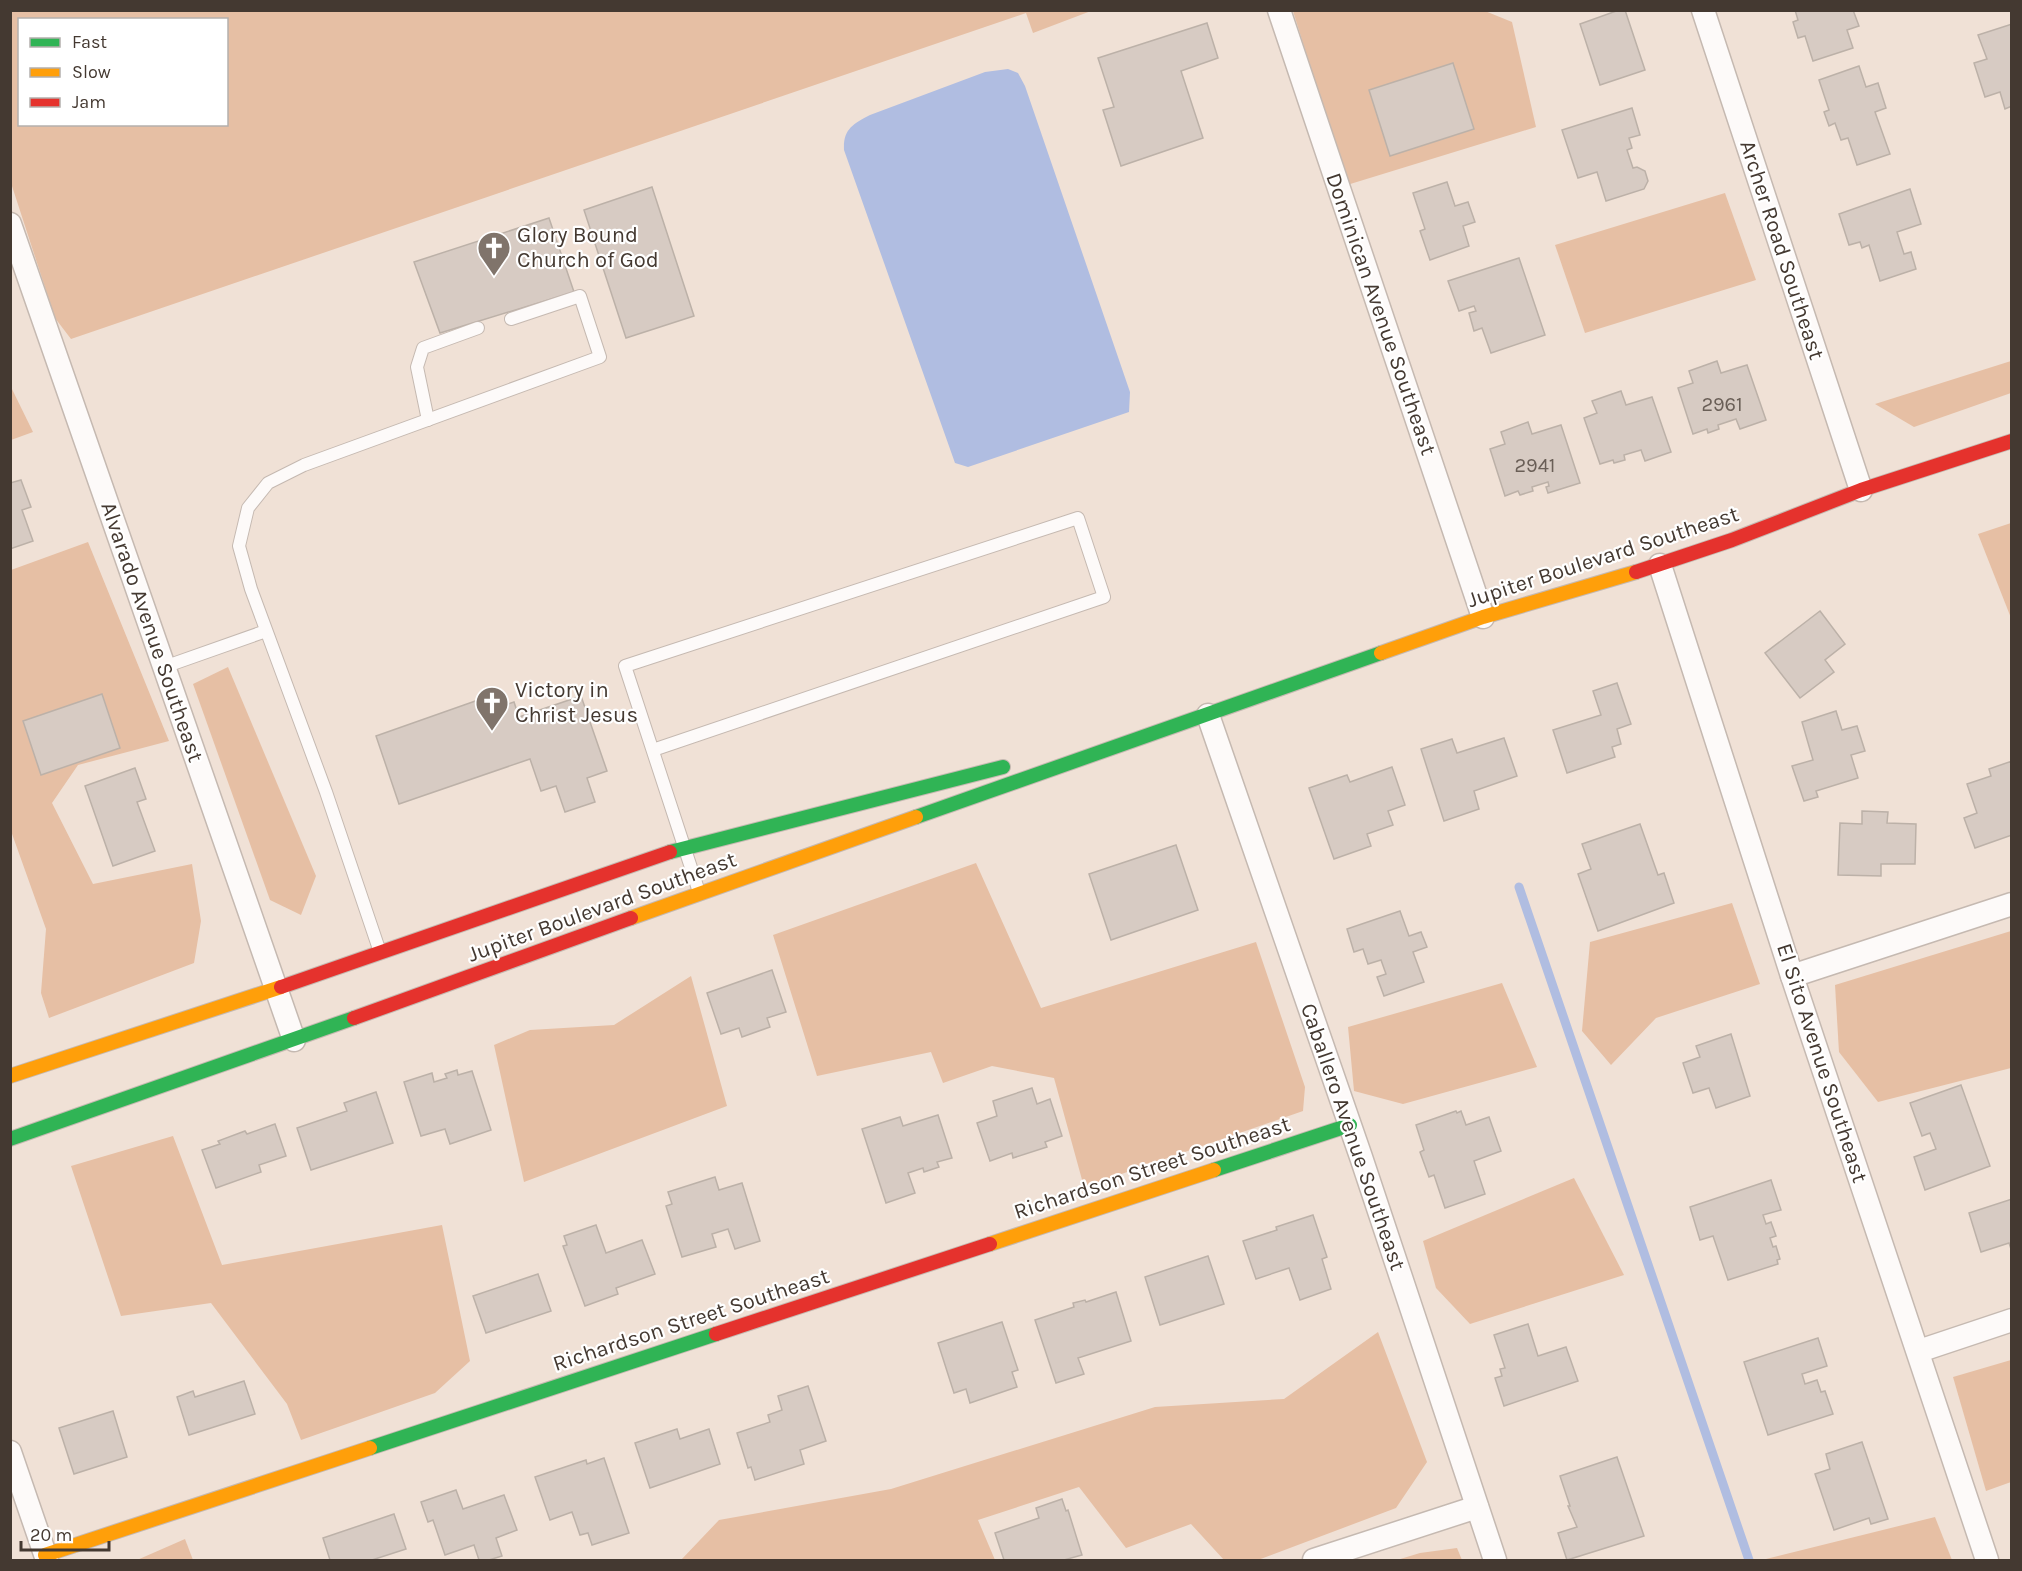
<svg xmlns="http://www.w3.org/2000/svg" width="2022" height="1571" viewBox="0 0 2022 1571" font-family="Karla,sans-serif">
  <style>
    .forest { fill: #e6bfa4; fill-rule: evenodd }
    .water { fill: #b0bde1 }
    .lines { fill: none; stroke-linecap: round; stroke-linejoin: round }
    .stream { stroke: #b0bde1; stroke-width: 9 }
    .building { fill: #d7cbc3; stroke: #bcb1a8; stroke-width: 1.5 }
    .lane-casing { stroke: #c5b9b1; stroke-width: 14 }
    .street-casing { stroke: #c5b9b1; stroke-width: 25 }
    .fast-casing { stroke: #c5b9b1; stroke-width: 16 }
    .slow-casing { stroke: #c5b9b1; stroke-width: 16 }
    .jam-casing { stroke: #c5b9b1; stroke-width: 16 }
    .lane { stroke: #fdfaf9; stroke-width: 12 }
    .street { stroke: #fdfaf9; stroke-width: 22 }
    .fast { stroke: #30b455; stroke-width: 14 }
    .slow { stroke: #ff9f0a; stroke-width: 14 }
    .jam { stroke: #e5322d; stroke-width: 14 }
    .labels { text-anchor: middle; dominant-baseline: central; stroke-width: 4.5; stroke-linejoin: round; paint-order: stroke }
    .number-label { font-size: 20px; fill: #6a5f57 }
    .poi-label { font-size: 22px; fill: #443931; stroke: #fff; text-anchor: start }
    .street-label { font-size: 22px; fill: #443931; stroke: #fff }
  </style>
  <rect width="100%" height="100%" fill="#f0e1d6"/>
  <g class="forest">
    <path d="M10,11L11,10L1091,11L1033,33L1026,13L71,339L55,318L11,183ZM20,20H226V124H20Z"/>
    <path d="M1293,11H1485L1512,22L1536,127L1347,185Z"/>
    <path d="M1725,193L1756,280L1585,333L1555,245Z"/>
    <path d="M2011,361V393L1914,427L1875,404Z"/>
    <path d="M11,387L33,432L11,440H10Z"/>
    <path d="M2011,523H2012L2011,618L1978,534Z"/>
    <path d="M88,542L169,741L78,765L52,803L93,884L192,864L201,921L194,963L49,1018L41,993L46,929L11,831V570Z"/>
    <path d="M228,667L316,876L301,915L270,900L193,684Z"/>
    <path d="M976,863L1041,1008L1256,942L1305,1087L1303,1111L1084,1187L1054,1078L992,1066L943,1083L931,1052L817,1076L773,935Z"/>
    <path d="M1732,903L1760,984L1656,1018L1611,1065L1582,1031L1590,942Z"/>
    <path d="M2011,931V1068L1878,1102L1839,1052L1835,985Z"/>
    <path d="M691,976L727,1106L524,1182L494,1045L530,1030L614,1025Z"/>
    <path d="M1502,983L1537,1067L1403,1104L1354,1091L1348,1027Z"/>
    <path d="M173,1136L222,1265L442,1225L470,1361L435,1393L301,1440L287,1404L211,1303L121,1316L71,1166Z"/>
    <path d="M1574,1178L1624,1275L1470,1324L1436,1288L1423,1241Z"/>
    <path d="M1378,1332L1427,1462L1396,1508L1258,1560H1224L1191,1524L1126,1548L1079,1487L978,1520L995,1560H681L719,1520L891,1489L1155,1407L1284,1399Z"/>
    <path d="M2011,1360V1482L1986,1491L1953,1377Z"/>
    <path d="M1935,1517L1952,1560L1766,1559Z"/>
    <path d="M185,1539L193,1560H137Z"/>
    <path d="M1457,1548L1462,1560H1397L1420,1553Z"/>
  </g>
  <path class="water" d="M1008,69L1018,73L1025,86L1130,392L1129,412L968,467L955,463L844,150C843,129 853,124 870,115L985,72Z"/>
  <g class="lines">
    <path class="stream" d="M1519,887L1749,1560"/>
  </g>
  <g class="building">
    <path d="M1619,10H1625L1645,70L1600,85L1580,24Z"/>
    <path d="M1795,10H1853L1859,26L1847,30L1853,48L1813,61L1805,36L1798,38L1793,22L1798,20Z"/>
    <path d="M1207,23L1218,58L1181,71L1203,138L1121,166L1103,110L1114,107L1098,58Z"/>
    <path d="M2012,24V106L2005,109L2000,92L1985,97L1974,63L1987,59L1978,35Z"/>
    <path d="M1453,63L1474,129L1390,156L1369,90Z"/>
    <path d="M1859,66L1866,87L1878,83L1886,108L1875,112L1890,154L1857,165L1848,138L1841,140L1835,123L1829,126L1824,112L1829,110L1819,80Z"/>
    <path d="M1632,108L1640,135L1629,138L1632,148L1627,150L1633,168L1637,167L1645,171L1648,181L1644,189L1606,201L1597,172L1578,178L1562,130Z"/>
    <path d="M1447,182L1455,206L1468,202L1475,222L1463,226L1469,246L1430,260L1420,231L1425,229L1413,193Z"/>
    <path d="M652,187L694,316L626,338L584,210Z"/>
    <path d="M1910,189L1921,224L1897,232L1904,254L1911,252L1916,269L1880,281L1869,245L1862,248L1860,242L1849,245L1839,214Z"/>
    <path d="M549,218L574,292L440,333L414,262Z"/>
    <path d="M1519,258L1545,335L1491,353L1482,328L1474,331L1469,313L1476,311L1474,306L1459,311L1448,281Z"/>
    <path d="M1717,361L1721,373L1747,365L1766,420L1740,429L1736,419L1718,425L1719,429L1708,433L1707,429L1693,434L1678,388L1693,383L1689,371Z"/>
    <path d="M1621,391L1626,405L1652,397L1671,452L1645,461L1641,450L1624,455L1625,460L1614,463L1613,460L1600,464L1584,418L1597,413L1592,401Z"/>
    <path d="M1528,422L1532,434L1561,425L1580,483L1548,493L1546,487L1549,486L1548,482L1532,487L1533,491L1520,495L1518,491L1505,496L1490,449L1505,444L1501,432Z"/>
    <path d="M21,480L31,507L22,510L33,541L10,549V483Z"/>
    <path d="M1820,611L1845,644L1825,660L1834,672L1800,698L1765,653Z"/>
    <path d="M1617,683L1631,724L1617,729L1621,744L1612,747L1615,757L1567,773L1553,730L1601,715L1593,691Z"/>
    <path d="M102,694L120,748L41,775L23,721Z"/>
    <path d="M581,696L607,771L587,778L595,802L565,812L556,786L541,791L530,759L399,804L376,736L481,699L485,712L514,702L519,717Z"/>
    <path d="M1836,711L1842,730L1857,726L1865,751L1851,755L1858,778L1816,791L1818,797L1804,801L1792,766L1813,760L1802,722Z"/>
    <path d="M1504,738L1517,776L1474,791L1479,809L1444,821L1421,749L1452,739L1457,753Z"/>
    <path d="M2012,761V835L1975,848L1964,818L1977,813L1967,784L1991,776L1989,769Z"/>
    <path d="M1392,767L1405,805L1388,811L1393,825L1367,834L1371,846L1334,859L1309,788L1347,775L1350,782Z"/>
    <path d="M135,768L146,799L137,802L155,851L113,866L85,786Z"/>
    <path d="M1862,811L1888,812L1887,823L1916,824L1915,864H1881V876L1838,875L1840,823L1862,824Z"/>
    <path d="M1640,824L1658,875L1664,873L1674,903L1598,931L1578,874L1591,869L1582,844Z"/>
    <path d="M1176,845L1198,910L1111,940L1089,874Z"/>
    <path d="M1400,911L1409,936L1421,932L1427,947L1413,952L1424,982L1384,996L1377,977L1386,974L1381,960L1368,964L1363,949L1354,952L1347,929Z"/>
    <path d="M772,970L786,1012L767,1018L770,1027L742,1037L739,1028L721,1034L707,993Z"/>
    <path d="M1731,1034L1750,1096L1716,1108L1709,1088L1693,1093L1683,1063L1700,1057L1696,1046Z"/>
    <path d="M457,1070L458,1075L472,1071L491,1130L450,1144L445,1129L421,1136L404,1082L432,1073L434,1082L447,1078L445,1074Z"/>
    <path d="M1961,1085L1990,1166L1925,1190L1914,1157L1936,1149L1930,1133L1922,1136L1910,1103Z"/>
    <path d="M1032,1088L1037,1104L1050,1099L1062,1136L1045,1142L1047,1147L1013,1158L1012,1153L990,1161L977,1123L997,1116L993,1101Z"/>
    <path d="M376,1092L393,1143L311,1170L297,1128L347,1111L344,1103Z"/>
    <path d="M1456,1111L1457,1113L1461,1111L1466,1125L1489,1117L1501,1151L1474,1161L1485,1194L1445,1208L1434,1175L1429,1177L1420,1152L1424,1150L1416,1125Z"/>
    <path d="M938,1115L952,1158L937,1162L939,1167L924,1172L923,1168L908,1173L915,1193L886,1203L862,1129L900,1117L903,1126Z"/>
    <path d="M275,1124L286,1156L259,1165L261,1172L216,1188L202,1150L220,1144L218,1141L245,1131L247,1134Z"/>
    <path d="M715,1177L719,1190L742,1183L760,1241L735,1249L728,1229L712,1234L716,1247L682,1257L666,1206L672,1204L668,1192Z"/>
    <path d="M1771,1180L1781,1210L1763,1215L1766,1224L1771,1222L1776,1236L1770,1238L1773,1247L1776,1246L1780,1259L1777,1260L1778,1264L1728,1280L1713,1236L1700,1240L1690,1207Z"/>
    <path d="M2012,1199V1252L2009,1243L1981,1252L1969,1213Z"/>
    <path d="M1313,1215L1327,1257L1322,1259L1331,1289L1300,1300L1289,1268L1256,1279L1243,1241L1277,1230L1276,1227Z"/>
    <path d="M596,1225L606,1253L642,1240L655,1274L616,1288L618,1294L585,1306L563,1246L567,1245L564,1236Z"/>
    <path d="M1208,1256L1224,1304L1160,1325L1145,1277Z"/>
    <path d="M538,1274L551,1311L486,1333L473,1296Z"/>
    <path d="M1116,1292L1131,1341L1078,1358L1084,1374L1056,1383L1035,1320L1074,1307L1073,1303L1085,1300L1086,1302Z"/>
    <path d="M1002,1322L1018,1370L1012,1372L1017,1387L970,1403L966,1389L954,1393L938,1343Z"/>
    <path d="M1528,1324L1538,1356L1566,1347L1578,1381L1504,1406L1495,1378L1502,1376L1500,1369L1505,1368L1494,1335Z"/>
    <path d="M1818,1338L1827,1366L1802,1374L1805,1384L1817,1380L1821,1392L1825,1391L1833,1414L1768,1435L1744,1362Z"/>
    <path d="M244,1381L255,1414L189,1435L177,1397L193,1391L195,1397Z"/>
    <path d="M808,1386L826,1441L800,1450L804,1464L755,1480L751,1467L748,1468L737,1433L770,1422L768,1415L782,1410L778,1396Z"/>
    <path d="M113,1411L127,1457L74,1474L59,1428Z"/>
    <path d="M677,1429L680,1439L709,1429L720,1464L650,1488L635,1443Z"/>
    <path d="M1862,1442L1888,1519L1871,1524L1869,1518L1834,1530L1815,1474L1830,1469L1826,1454Z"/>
    <path d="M1617,1457L1644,1536L1567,1560L1558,1533L1577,1527L1568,1506H1570L1560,1476Z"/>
    <path d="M604,1458L629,1533L592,1545L588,1533L580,1535L572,1512L550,1520L535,1477L586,1460L587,1464Z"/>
    <path d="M456,1490L463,1509L504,1495L517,1530L496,1538L502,1556L489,1560H479L474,1545L445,1555L433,1520L428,1522L421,1502Z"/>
    <path d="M1062,1499L1066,1511L1068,1510L1082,1555L1064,1560H1004L995,1533L1039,1518L1036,1508Z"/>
    <path d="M394,1514L406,1549L372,1560H330L323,1538Z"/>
  </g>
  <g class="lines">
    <g class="lane-casing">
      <g id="lane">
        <path d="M428,420L417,367L423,348L478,328"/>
        <path d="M164,667L266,631"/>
        <path d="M653,750L1104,597L1078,518L625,666L699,892"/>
        <path d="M380,952L326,792L251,589L239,546L248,508L268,483L304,465L600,357L580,296L511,319"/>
      </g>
    </g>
    <g class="street-casing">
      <g id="street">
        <path d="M1279,10L1483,617"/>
        <path d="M1703,10L1861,490"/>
        <path d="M10,224L294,1040"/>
        <path d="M1660,565L1792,976L1987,1560"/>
        <path d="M1208,715L1361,1157L1495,1560"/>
        <path d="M1792,976L2012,904"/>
        <path d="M1919,1351L2012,1320"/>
        <path d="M10,1452L47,1560"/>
        <path d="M1314,1560L1477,1507"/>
      </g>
    </g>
    <g class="fast-casing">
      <g id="fast">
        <path d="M916,817L1381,653"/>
        <path d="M670,852L1003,767"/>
        <path d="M10,1139L354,1018"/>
        <path d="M1214,1170L1350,1125"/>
        <path d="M370,1448L716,1334"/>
      </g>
    </g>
    <g class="slow-casing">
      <g id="slow">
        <path d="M1381,653L1483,617L1636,572"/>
        <path d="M631,918L916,817"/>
        <path d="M10,1076L281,987"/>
        <path d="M990,1244L1214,1170"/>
        <path d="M45,1555L370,1448"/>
      </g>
    </g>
    <g class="jam-casing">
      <g id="jam">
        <path d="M1636,572L1732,540L1861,490L2012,441"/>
        <path d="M281,987L670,852"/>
        <path d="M354,1018L631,918"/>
        <path d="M716,1334L990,1244"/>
      </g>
    </g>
    <use href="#lane" class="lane"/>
    <use href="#street" class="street"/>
    <use href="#fast" class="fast"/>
    <use href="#slow" class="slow"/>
    <use href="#jam" class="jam"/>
  </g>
  <defs>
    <g id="church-pin" transform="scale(1.725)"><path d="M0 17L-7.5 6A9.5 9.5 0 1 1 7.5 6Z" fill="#80746b" stroke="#fff"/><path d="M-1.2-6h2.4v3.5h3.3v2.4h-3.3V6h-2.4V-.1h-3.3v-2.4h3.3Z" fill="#fff"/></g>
  </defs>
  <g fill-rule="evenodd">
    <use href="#church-pin" x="494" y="248"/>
    <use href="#church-pin" x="492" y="703"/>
  </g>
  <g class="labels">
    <g class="number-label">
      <text x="1722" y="404">2961</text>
      <text x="1535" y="465">2941</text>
    </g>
    <g class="poi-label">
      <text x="517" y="235">Glory Bound<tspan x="517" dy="25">Church of God</tspan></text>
      <text x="515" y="690">Victory in<tspan x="515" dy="25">Christ Jesus</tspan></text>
    </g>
    <g class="street-label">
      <text transform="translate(1782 250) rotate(72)">Archer Road Southeast</text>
      <text transform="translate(1381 314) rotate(71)">Dominican Avenue Southeast</text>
      <text transform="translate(1603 557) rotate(-18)">Jupiter Boulevard Southeast</text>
      <text transform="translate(152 632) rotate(71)">Alvarado Avenue Southeast</text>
      <text transform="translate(602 907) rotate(-20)">Jupiter Boulevard Southeast</text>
      <text transform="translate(1822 1063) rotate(72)">El Sito Avenue Southeast</text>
      <text transform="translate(1353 1137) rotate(71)">Caballero Avenue Southeast</text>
      <text transform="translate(1152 1168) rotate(-18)">Richardson Street Southeast</text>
      <text transform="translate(691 1320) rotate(-18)">Richardson Street Southeast</text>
    </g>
  </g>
  <rect width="2022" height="1571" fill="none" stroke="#443931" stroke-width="24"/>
  <rect x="18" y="18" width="210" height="108" fill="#ffffff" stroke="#b4b0ad" stroke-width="1.5"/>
  <rect x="30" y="38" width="30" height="9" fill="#30b455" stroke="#b4b0ad" stroke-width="1.5"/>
  <text x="72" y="48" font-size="18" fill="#443931">Fast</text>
  <rect x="30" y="68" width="30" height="9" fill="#ff9f0a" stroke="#b4b0ad" stroke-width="1.5"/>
  <text x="72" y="78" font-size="18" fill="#443931">Slow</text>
  <rect x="30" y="98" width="30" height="9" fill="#e5322d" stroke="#b4b0ad" stroke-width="1.5"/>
  <text x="72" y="108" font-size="18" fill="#443931">Jam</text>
  <path d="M21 1541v9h88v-9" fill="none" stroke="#443931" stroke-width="3"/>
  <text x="30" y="1541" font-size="18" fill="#443931" stroke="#ffffff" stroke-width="4.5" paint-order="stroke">20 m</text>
</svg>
